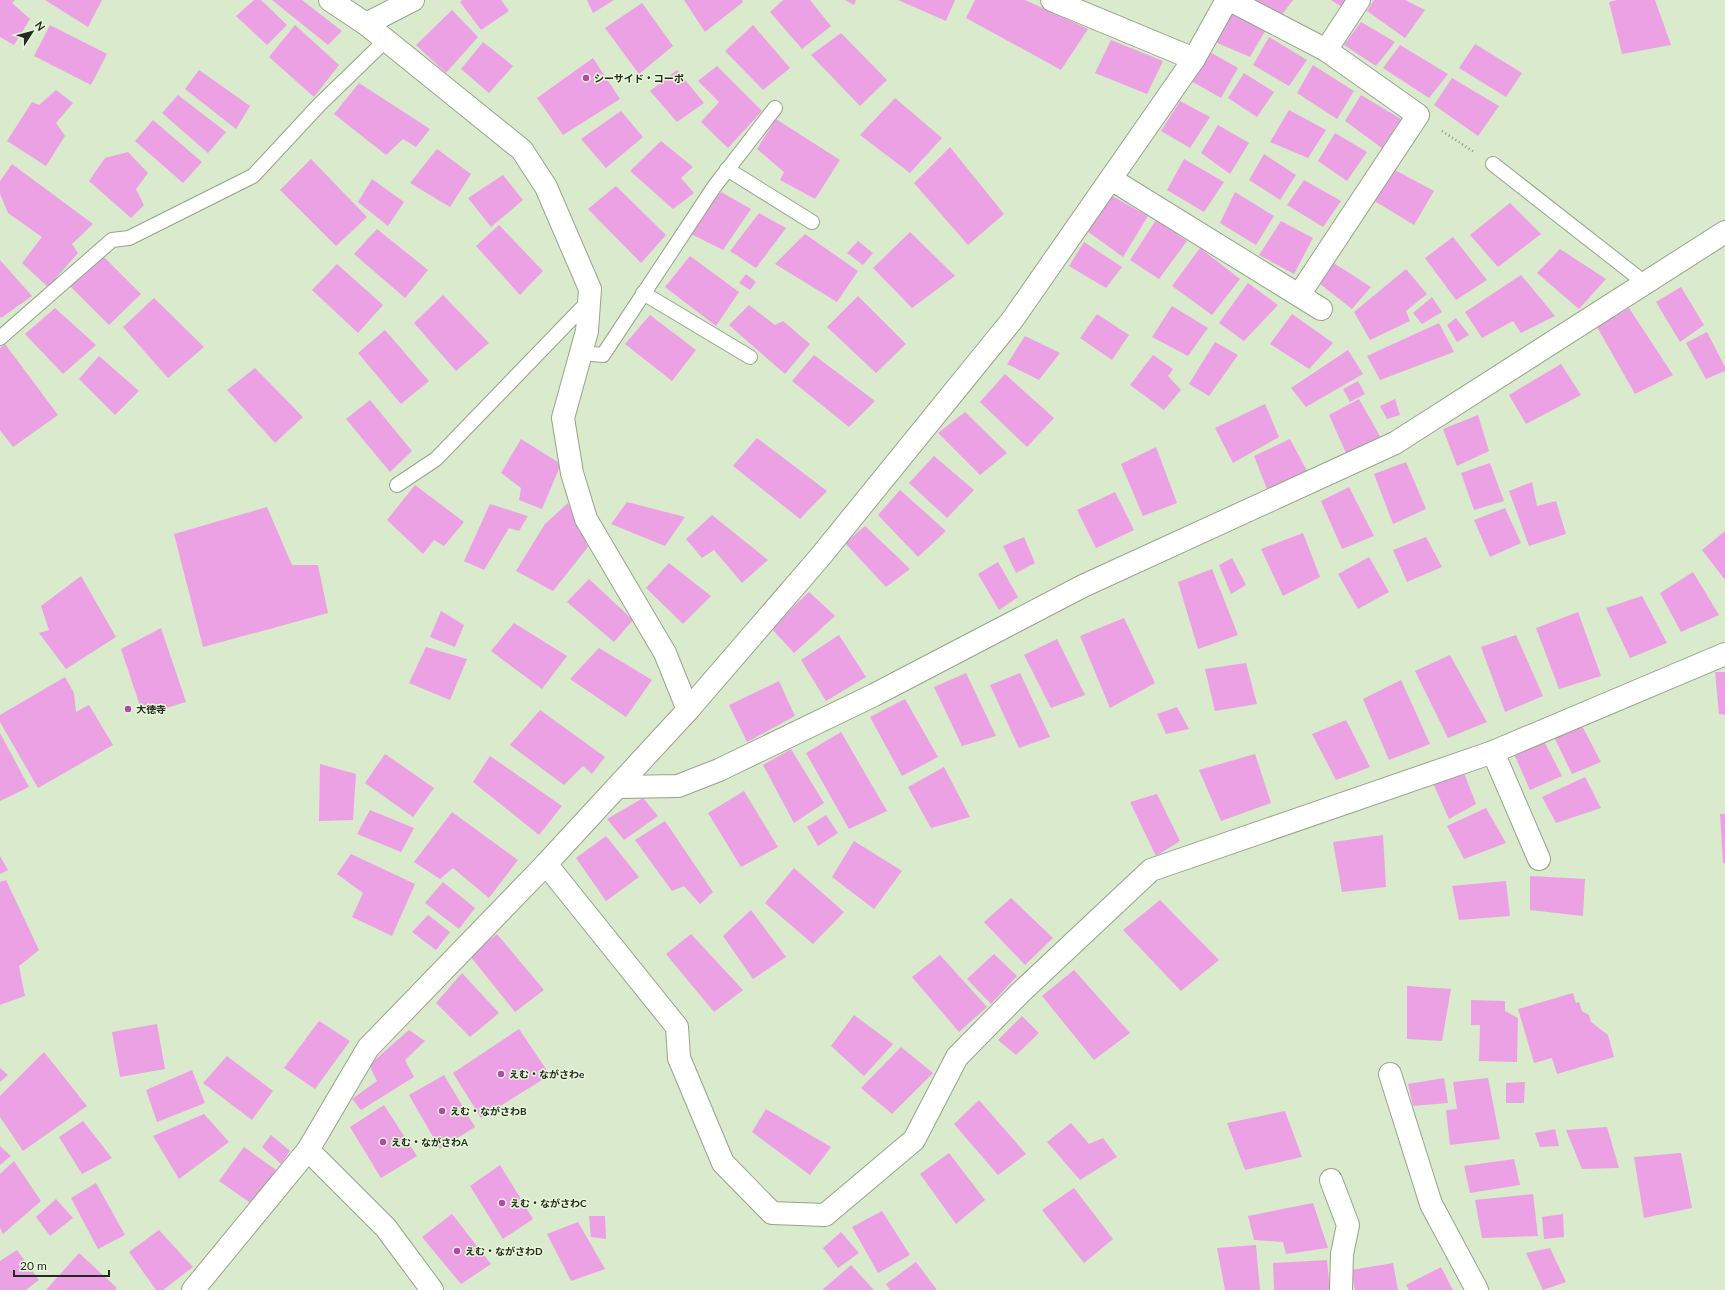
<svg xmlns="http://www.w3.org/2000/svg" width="1725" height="1290" viewBox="0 0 1725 1290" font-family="Lato,'Noto Sans JP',sans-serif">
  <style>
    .building { fill: #eda1e5 }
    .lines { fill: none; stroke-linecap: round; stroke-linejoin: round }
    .service-casing { stroke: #96a58a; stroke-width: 16 }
    .minor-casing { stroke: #96a58a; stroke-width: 24 }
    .tertiary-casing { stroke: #96a58a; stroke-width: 24 }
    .path { stroke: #8b9681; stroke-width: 2.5; stroke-dasharray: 1 3; stroke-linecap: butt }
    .service { stroke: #fff; stroke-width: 14 }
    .minor { stroke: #fff; stroke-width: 22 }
    .tertiary { stroke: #fff; stroke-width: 22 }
    .poi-dot { fill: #b34aab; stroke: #e7f8da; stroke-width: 1.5 }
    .labels { text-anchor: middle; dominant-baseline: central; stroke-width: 3; stroke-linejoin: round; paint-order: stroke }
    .poi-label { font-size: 10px; font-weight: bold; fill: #242a1f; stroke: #e7f8da; text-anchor: start }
  </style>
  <rect width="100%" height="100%" fill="#daeacd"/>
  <g class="building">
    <path d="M0,0H15L12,3L30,19L14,45L0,37Z"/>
    <path d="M45,0H102L88,27Z"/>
    <path d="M254,0H261L287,25L267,45L236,16Z"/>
    <path d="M272,0H302L342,31L328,45Z"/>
    <path d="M462,0H501L509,11L481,30L460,2Z"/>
    <path d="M587,0H614L593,13Z"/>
    <path d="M684,0H742L743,2L705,32Z"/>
    <path d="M783,0H810L831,26L802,49L770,12Z"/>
    <path d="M845,0H856L854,5Z"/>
    <path d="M898,0H955L946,21Z"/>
    <path d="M975,0H1025L1088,29L1061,70L966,18Z"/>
    <path d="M1251,0H1293L1281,16Z"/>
    <path d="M1331,0H1348L1343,8Z"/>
    <path d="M1374,0H1405L1425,10L1405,38L1367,11Z"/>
    <path d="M1617,0H1655L1671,45L1622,54L1609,2Z"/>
    <path d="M642,3L673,46L639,74L605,28Z"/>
    <path d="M452,10L478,37L446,73L416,45Z"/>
    <path d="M1233,11L1265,31L1250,57L1215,42Z"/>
    <path d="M1361,22L1395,42L1376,66L1344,45Z"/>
    <path d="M50,25L107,54L91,85L34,56Z"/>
    <path d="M295,25L339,65L314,97L269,57Z"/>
    <path d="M753,25L790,68L763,90L725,51Z"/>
    <path d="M841,33L887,80L860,106L811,55Z"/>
    <path d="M1269,37L1307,60L1289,86L1253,65Z"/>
    <path d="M1111,40L1163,61L1147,94L1095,73Z"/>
    <path d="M483,42L513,66L489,93L461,69Z"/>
    <path d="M1475,44L1522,73L1506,97L1459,68Z"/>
    <path d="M1400,45L1448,74L1429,98L1383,68Z"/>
    <path d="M1208,51L1238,68L1221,98L1191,81Z"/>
    <path d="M593,58L620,99L563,135L537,98Z"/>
    <path d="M1313,65L1354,91L1337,119L1297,93Z"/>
    <path d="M717,66L762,111L728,148L701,122L719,102L698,81Z"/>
    <path d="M199,70L250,106L236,129L185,89Z"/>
    <path d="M677,70L704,103L677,122L650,91Z"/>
    <path d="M1244,73L1274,92L1257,117L1228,98Z"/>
    <path d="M1452,78L1499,106L1478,136L1434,105Z"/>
    <path d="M359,83L430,129L416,147L403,139L386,155L334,114Z"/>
    <path d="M56,90L73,103L56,123L65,136L46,166L7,141L32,102L39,105Z"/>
    <path d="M178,95L226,132L208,153L162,113Z"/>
    <path d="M1361,95L1401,119L1382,148L1345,121Z"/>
    <path d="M895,98L942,138L910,173L860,135Z"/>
    <path d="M1180,101L1210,117L1190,148L1161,131Z"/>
    <path d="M1289,110L1326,130L1308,158L1270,142Z"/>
    <path d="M621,111L643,137L606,168L581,139Z"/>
    <path d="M776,119L840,160L815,199L780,180L784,172L757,149Z"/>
    <path d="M153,120L202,162L183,183L135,141Z"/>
    <path d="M1218,125L1249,143L1230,174L1201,153Z"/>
    <path d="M1335,133L1367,152L1347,181L1318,161Z"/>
    <path d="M661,141L693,167L681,178L694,193L673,209L630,171Z"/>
    <path d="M950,147L1004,214L968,245L914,183Z"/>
    <path d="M437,149L471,174L450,207L410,183Z"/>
    <path d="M128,152L148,173L136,189L144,205L131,218L89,181L105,158Z"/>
    <path d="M1264,154L1296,175L1280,200L1249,180Z"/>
    <path d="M311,159L367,217L336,246L280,190Z"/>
    <path d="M1184,159L1224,182L1204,212L1167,190Z"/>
    <path d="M12,164L93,224L72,244L78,253L48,287L22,263L42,237L8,213L0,194V181Z"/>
    <path d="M1393,169L1434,191L1414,225L1373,200Z"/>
    <path d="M503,175L523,200L491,227L468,198Z"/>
    <path d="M372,179L404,202L388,226L358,202Z"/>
    <path d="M1304,180L1341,201L1323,227L1287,205Z"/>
    <path d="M616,186L666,235L641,263L588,209Z"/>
    <path d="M721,192L751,209L723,250L689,233Z"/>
    <path d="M1235,192L1274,216L1256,245L1220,223Z"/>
    <path d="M1112,196L1148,216L1123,257L1087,231Z"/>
    <path d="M1510,203L1541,234L1498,267L1470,235Z"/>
    <path d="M759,213L786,228L756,268L730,251Z"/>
    <path d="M1156,220L1187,241L1159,279L1130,260Z"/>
    <path d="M1281,221L1313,238L1294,274L1259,255Z"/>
    <path d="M499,225L543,271L520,295L476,246Z"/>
    <path d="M377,229L428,270L405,298L354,254Z"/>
    <path d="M910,232L955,276L912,308L873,268Z"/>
    <path d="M805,234L858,271L837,302L775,264Z"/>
    <path d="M1453,237L1487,280L1456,300L1425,258Z"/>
    <path d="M858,241L873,253L863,265L847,253Z"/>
    <path d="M1084,242L1122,267L1106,288L1069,266Z"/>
    <path d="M1200,248L1240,279L1212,315L1172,286Z"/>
    <path d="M1560,249L1606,279L1579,309L1537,273Z"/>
    <path d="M102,255L141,294L109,325L70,286Z"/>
    <path d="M690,256L739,292L716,326L665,287Z"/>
    <path d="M0,260L32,296L1,318L0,317Z"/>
    <path d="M1332,262L1371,287L1352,309L1320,284Z"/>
    <path d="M337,264L383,305L358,333L312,290Z"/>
    <path d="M1406,269L1427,294L1406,311L1410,321L1370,340L1354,312Z"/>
    <path d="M746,274L756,282L750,290L739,283Z"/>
    <path d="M1521,275L1555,316L1521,333L1513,321L1482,338L1465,312Z"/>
    <path d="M1248,283L1278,305L1244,341L1219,323Z"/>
    <path d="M1681,287L1704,325L1680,342L1656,302Z"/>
    <path d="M443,295L489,343L456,371L414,323Z"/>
    <path d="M858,296L906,344L876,373L827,327Z"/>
    <path d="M1432,297L1442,312L1422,324L1413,313Z"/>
    <path d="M154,298L204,347L168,378L123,327Z"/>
    <path d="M749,305L775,325L783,321L810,344L785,374L729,325Z"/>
    <path d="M1172,306L1208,328L1188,356L1152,337Z"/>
    <path d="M55,308L96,345L63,374L25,334Z"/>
    <path d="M1629,308L1673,375L1635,394L1597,327Z"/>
    <path d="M1097,314L1129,335L1112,360L1080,338Z"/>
    <path d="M1292,314L1333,343L1309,369L1270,344Z"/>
    <path d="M650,315L696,350L672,381L625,344Z"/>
    <path d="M1456,318L1469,335L1457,342L1447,325Z"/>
    <path d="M1439,323L1454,352L1380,380L1367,356Z"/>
    <path d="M385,330L429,381L401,404L358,353Z"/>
    <path d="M1707,332L1725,367V371L1706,379L1686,343Z"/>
    <path d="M1025,336L1060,353L1039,380L1007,364Z"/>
    <path d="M1215,342L1238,355L1209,396L1189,384Z"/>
    <path d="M5,344L58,415L13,447L0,430V348Z"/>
    <path d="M1348,350L1363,374L1306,407L1291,388Z"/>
    <path d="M814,355L875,401L849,427L792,381Z"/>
    <path d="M1153,355L1173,369L1168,376L1181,390L1164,410L1130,385Z"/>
    <path d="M99,356L139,391L115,415L79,379Z"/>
    <path d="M1561,364L1581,395L1526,424L1509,395Z"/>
    <path d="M255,368L303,417L275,443L227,390Z"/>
    <path d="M1005,374L1054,418L1027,447L980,402Z"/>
    <path d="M1358,381L1365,394L1350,402L1343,389Z"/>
    <path d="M1359,399L1381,438L1346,453L1329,415Z"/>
    <path d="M1395,399L1400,415L1387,419L1380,406Z"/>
    <path d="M370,400L412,451L390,472L346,419Z"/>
    <path d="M1265,404L1279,437L1233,463L1215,428Z"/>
    <path d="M965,412L1007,453L980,475L938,433Z"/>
    <path d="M1478,415L1489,451L1457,466L1443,429Z"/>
    <path d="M757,438L827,491L800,519L733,466Z"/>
    <path d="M521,439L561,464L542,509L519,500L521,488L501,473Z"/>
    <path d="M1290,439L1307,471L1267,489L1254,456Z"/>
    <path d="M1156,447L1177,503L1143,516L1121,464Z"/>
    <path d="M934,456L974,490L947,518L909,483Z"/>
    <path d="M1406,462L1426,509L1393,524L1374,474Z"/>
    <path d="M1490,463L1504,501L1474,510L1461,473Z"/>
    <path d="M1532,482L1537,506L1556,501L1566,534L1529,546L1509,491Z"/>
    <path d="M415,485L464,522L444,546L434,540L423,554L387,520Z"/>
    <path d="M1349,487L1374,536L1342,549L1321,501Z"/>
    <path d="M900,490L946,531L918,557L878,515Z"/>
    <path d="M1115,492L1134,530L1096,548L1077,510Z"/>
    <path d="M627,502L685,517L665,546L611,524Z"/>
    <path d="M568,503L588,547L553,591L516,571L545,524Z"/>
    <path d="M490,504L528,516L519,531L509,528L484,570L464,561Z"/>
    <path d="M267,507L292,565H318L328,613L203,647L174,534Z"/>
    <path d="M1505,508L1521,543L1490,557L1474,520Z"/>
    <path d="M712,515L768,560L742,583L714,550L702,558L686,539Z"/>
    <path d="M865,526L910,569L886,587L845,543Z"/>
    <path d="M1725,531V580L1702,550Z"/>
    <path d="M1303,533L1320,577L1283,596L1261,549Z"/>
    <path d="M1024,537L1035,563L1016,573L1003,546Z"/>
    <path d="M1426,537L1442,567L1407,582L1393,550Z"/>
    <path d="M1369,557L1389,592L1358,609L1338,574Z"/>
    <path d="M1232,558L1246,585L1231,594L1219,565Z"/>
    <path d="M998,562L1018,597L999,610L978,574Z"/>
    <path d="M669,563L711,596L683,624L646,588Z"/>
    <path d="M1212,569L1238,635L1198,649L1178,582Z"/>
    <path d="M1693,572L1719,615L1681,632L1660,593Z"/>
    <path d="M81,576L116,637L66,669L39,633L49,630L41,606Z"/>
    <path d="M589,579L633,620L614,642L567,602Z"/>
    <path d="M809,592L835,616L794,653L771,628Z"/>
    <path d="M1642,596L1667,643L1630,658L1606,608Z"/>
    <path d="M441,611L464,625L455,647L430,637Z"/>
    <path d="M1578,612L1601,676L1559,689L1536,628Z"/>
    <path d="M1124,618L1155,683L1110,708L1080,636Z"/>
    <path d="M514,623L567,656L542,689L491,651Z"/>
    <path d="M161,628L186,702L143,715L121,649Z"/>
    <path d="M839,635L866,677L826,701L801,660Z"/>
    <path d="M1516,635L1543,696L1505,712L1481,647Z"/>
    <path d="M1057,639L1085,695L1051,708L1024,655Z"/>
    <path d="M426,647L467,659L450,700L409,683Z"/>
    <path d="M599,648L652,680L626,717L570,679Z"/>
    <path d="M1450,655L1487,722L1448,738L1415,671Z"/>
    <path d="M1246,663L1257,704L1215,711L1205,669Z"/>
    <path d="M1715,672H1725V715L1719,714Z"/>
    <path d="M966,673L996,736L962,746L934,687Z"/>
    <path d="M1020,673L1050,737L1019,748L990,685Z"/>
    <path d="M65,677L74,693L76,712L89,705L113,745L38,788L0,722V715Z"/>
    <path d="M1401,680L1430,744L1389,760L1363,699Z"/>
    <path d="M779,681L795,716L747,742L729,705Z"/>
    <path d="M905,699L938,757L902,776L870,717Z"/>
    <path d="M1177,707L1189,729L1166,734L1157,714Z"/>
    <path d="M540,710L605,757L592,774L583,766L564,785L510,745Z"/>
    <path d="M1346,720L1370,767L1336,780L1312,734Z"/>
    <path d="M1581,724L1601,762L1572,774L1553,735Z"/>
    <path d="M841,732L887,811L849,829L806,753Z"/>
    <path d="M0,733L29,787L0,801Z"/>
    <path d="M1543,739L1562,776L1530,790L1514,754Z"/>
    <path d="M791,749L824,803L794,823L763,765Z"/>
    <path d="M385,754L434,788L413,817L365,783Z"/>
    <path d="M1255,754L1271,803L1221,821L1199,770Z"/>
    <path d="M490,756L562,806L539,835L473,782Z"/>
    <path d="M320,764L356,774L353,820L319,821Z"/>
    <path d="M944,767L970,817L931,828L908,787Z"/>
    <path d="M1464,773L1476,804L1449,819L1433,783Z"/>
    <path d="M1585,777L1601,808L1556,823L1542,797Z"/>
    <path d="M744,791L778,847L741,867L708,813Z"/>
    <path d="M1157,794L1180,841L1156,856L1130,802Z"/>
    <path d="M643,798L658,816L624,840L607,819Z"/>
    <path d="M1486,808L1506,843L1464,859L1447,826Z"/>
    <path d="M370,810L414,828L401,852L357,834Z"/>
    <path d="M452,812L518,860L489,898L453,868L440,879L414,862Z"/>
    <path d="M1720,814H1725V863H1723Z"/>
    <path d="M826,815L838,833L818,846L807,827Z"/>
    <path d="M665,821L713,892L700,904L684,886L672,891L635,840Z"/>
    <path d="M1383,835L1386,887L1342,892L1333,842Z"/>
    <path d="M606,836L639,877L606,901L576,858Z"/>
    <path d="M854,841L902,871L874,909L832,877Z"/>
    <path d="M351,854L415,884L392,936L352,917L363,893L337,874Z"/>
    <path d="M0,856L8,870L0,874Z"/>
    <path d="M794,868L844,912L813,944L765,903Z"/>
    <path d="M1530,876L1585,879L1583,916L1530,910Z"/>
    <path d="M6,880L39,950L19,966L25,996L0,1005V882Z"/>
    <path d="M1506,881L1510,916L1459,920L1452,886Z"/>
    <path d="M443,882L475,908L459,929L425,903Z"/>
    <path d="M1011,898L1053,938L1025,965L984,922Z"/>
    <path d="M1160,900L1219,960L1181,991L1123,930Z"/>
    <path d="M751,910L786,957L753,979L723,936Z"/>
    <path d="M428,915L450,932L436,950L412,932Z"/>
    <path d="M497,934L544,990L515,1012L470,956Z"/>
    <path d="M691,934L743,990L714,1012L666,954Z"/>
    <path d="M994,954L1017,976L991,1004L967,979Z"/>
    <path d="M940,955L987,1007L959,1032L912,977Z"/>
    <path d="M1074,970L1130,1033L1094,1060L1042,996Z"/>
    <path d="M462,973L499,1013L470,1037L436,1003Z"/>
    <path d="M1407,986L1451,989L1442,1041L1407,1039Z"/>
    <path d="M1573,993L1576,1003L1579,1002L1582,1011L1589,1015L1591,1022L1608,1035L1614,1057L1557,1074L1552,1058L1534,1063L1518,1009Z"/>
    <path d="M1471,1000L1505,1001V1011L1518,1018L1517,1062L1479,1061L1480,1025H1471Z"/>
    <path d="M854,1015L893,1044L864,1076L831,1046Z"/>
    <path d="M1022,1016L1039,1033L1016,1055L998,1040Z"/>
    <path d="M319,1021L350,1041L315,1089L284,1068Z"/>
    <path d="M157,1024L165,1069L120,1077L112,1032Z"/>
    <path d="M519,1029L550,1075L481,1118L453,1073Z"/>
    <path d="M409,1030L425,1041L405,1060L414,1077L361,1110L352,1099L377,1081L369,1065Z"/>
    <path d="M901,1047L933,1073L892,1114L861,1088Z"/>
    <path d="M44,1052L87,1106L23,1151L0,1117V1096Z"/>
    <path d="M227,1056L273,1091L252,1120L203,1083Z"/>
    <path d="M0,1068L8,1075L0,1082Z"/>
    <path d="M192,1070L205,1103L157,1122L146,1090Z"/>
    <path d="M444,1075L475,1127L440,1149L409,1095Z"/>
    <path d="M1444,1078L1448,1103L1413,1106L1408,1084Z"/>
    <path d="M1488,1078L1500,1139L1450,1145L1446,1110L1457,1109L1453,1082Z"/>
    <path d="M1525,1082L1524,1103H1506V1083Z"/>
    <path d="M979,1100L1026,1154L998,1175L954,1124Z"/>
    <path d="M384,1105L417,1156L381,1178L350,1127Z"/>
    <path d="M766,1109L831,1147L810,1175L752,1132Z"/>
    <path d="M1285,1111L1302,1157L1245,1170L1227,1123Z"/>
    <path d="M204,1114L229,1142L179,1179L153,1136Z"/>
    <path d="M83,1121L112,1158L82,1174L59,1137Z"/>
    <path d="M1071,1123L1089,1144L1103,1138L1117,1157L1080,1180L1047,1142Z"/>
    <path d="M1607,1127L1619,1168L1582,1169L1566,1130Z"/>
    <path d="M1555,1129L1559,1146L1540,1147L1535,1133Z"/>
    <path d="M271,1135L290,1151L281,1164L262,1147Z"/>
    <path d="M0,1146L11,1156L0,1165Z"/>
    <path d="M244,1147L279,1172L252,1204L219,1181Z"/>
    <path d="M949,1153L985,1200L956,1224L920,1174Z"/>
    <path d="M1681,1153L1692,1208L1644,1218L1634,1157Z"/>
    <path d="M1514,1159L1520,1185L1470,1193L1464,1166Z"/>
    <path d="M14,1161L41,1201L3,1234L0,1228V1174Z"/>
    <path d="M500,1165L533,1219L503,1239L470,1186Z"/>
    <path d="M96,1183L125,1235L98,1249L71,1198Z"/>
    <path d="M1074,1188L1113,1239L1084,1263L1042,1210Z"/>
    <path d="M1533,1194L1538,1236L1482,1238L1475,1200Z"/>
    <path d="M56,1199L73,1218L50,1236L36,1217Z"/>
    <path d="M1313,1203L1328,1248L1286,1254L1283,1242L1254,1240L1248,1216Z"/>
    <path d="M882,1211L910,1255L878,1273L852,1227Z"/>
    <path d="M452,1214L491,1264L461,1284L422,1237Z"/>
    <path d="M1563,1214L1564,1237L1544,1239L1542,1217Z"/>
    <path d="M589,1216H605L606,1239L591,1237Z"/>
    <path d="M578,1222L605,1269L571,1281L547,1234Z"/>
    <path d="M159,1230L193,1267L163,1290H156L129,1252Z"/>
    <path d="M841,1232L859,1253L838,1268L823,1248Z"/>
    <path d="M1256,1245L1260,1290H1225L1217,1248Z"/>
    <path d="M1550,1248L1566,1282L1543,1290L1526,1253Z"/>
    <path d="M17,1250L39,1280L26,1290H0V1261Z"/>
    <path d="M79,1253L117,1288L115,1290H46Z"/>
    <path d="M1327,1260L1330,1290H1274L1273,1263Z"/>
    <path d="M916,1262L937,1290H890L886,1284Z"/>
    <path d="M1393,1263L1398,1290H1355L1351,1270Z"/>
    <path d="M851,1265L874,1290H822Z"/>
    <path d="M1441,1267L1453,1290H1409L1406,1285Z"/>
  </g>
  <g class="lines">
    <g class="service-casing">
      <g id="service">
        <path d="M1493,164L1645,283"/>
        <path d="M727,169L812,222"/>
        <path d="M643,293L750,357"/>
        <path d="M0,338L112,240L129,238L253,176L319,105L386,40"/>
        <path d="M581,353L603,355L714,187L775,108"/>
        <path d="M397,485L436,459L581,309L588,304"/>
      </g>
    </g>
    <g class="minor-casing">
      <g id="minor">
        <path d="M330,0L366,24L522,150L546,187L590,289L587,331L563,418L572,473L586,519L665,653L688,710"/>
        <path d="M1052,0L1194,59"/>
        <path d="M1230,0L1326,50L1418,115L1299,295"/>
        <path d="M366,24L413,0"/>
        <path d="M1326,50L1359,0"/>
        <path d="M1111,179L1321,309"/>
        <path d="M1493,752L1539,859"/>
        <path d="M618,787L678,786L719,770L874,695L1083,586L1395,443L1725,232"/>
        <path d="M546,864L677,1027L679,1058L723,1163L772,1213L825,1215L914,1140L957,1057L1020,993L1151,870L1493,752L1725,654"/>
        <path d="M1390,1074L1431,1204L1477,1290"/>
        <path d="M308,1150L386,1228L432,1290"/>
        <path d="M1331,1180L1348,1225L1342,1254L1341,1290"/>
      </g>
    </g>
    <g class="tertiary-casing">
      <path id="tertiary" d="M193,1290L308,1150L368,1048L546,864L688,710L820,557L1013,319L1194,59L1227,0"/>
    </g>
    <path class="path" d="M1442,131L1474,152"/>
    <use href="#service" class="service"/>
    <use href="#minor" class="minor"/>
    <use href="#tertiary" class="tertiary"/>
  </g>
  <g class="poi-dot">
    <circle cx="586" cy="78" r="4"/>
    <circle cx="128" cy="709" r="4"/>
    <circle cx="501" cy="1074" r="4"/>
    <circle cx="442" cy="1111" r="4"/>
    <circle cx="383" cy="1142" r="4"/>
    <circle cx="502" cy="1203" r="4"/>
    <circle cx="457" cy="1251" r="4"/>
  </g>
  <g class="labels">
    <g class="poi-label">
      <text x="594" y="78">シーサイド・コーポ</text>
      <text x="136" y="709">大徳寺</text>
      <text x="509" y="1074">えむ・ながさわe</text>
      <text x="450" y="1111">えむ・ながさわB</text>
      <text x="391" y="1142">えむ・ながさわA</text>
      <text x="510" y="1203">えむ・ながさわC</text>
      <text x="465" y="1251">えむ・ながさわD</text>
    </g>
  </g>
  <g transform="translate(32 32) rotate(54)" stroke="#e7f8da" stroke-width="3" paint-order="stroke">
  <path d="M0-3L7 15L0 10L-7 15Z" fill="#242a1f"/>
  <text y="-6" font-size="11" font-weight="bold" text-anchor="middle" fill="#242a1f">N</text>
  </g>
  <path d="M14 1270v6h95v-6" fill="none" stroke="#242a1f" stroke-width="2"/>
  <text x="20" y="1270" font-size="12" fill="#242a1f" stroke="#e7f8da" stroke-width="3" paint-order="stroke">20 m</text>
</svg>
